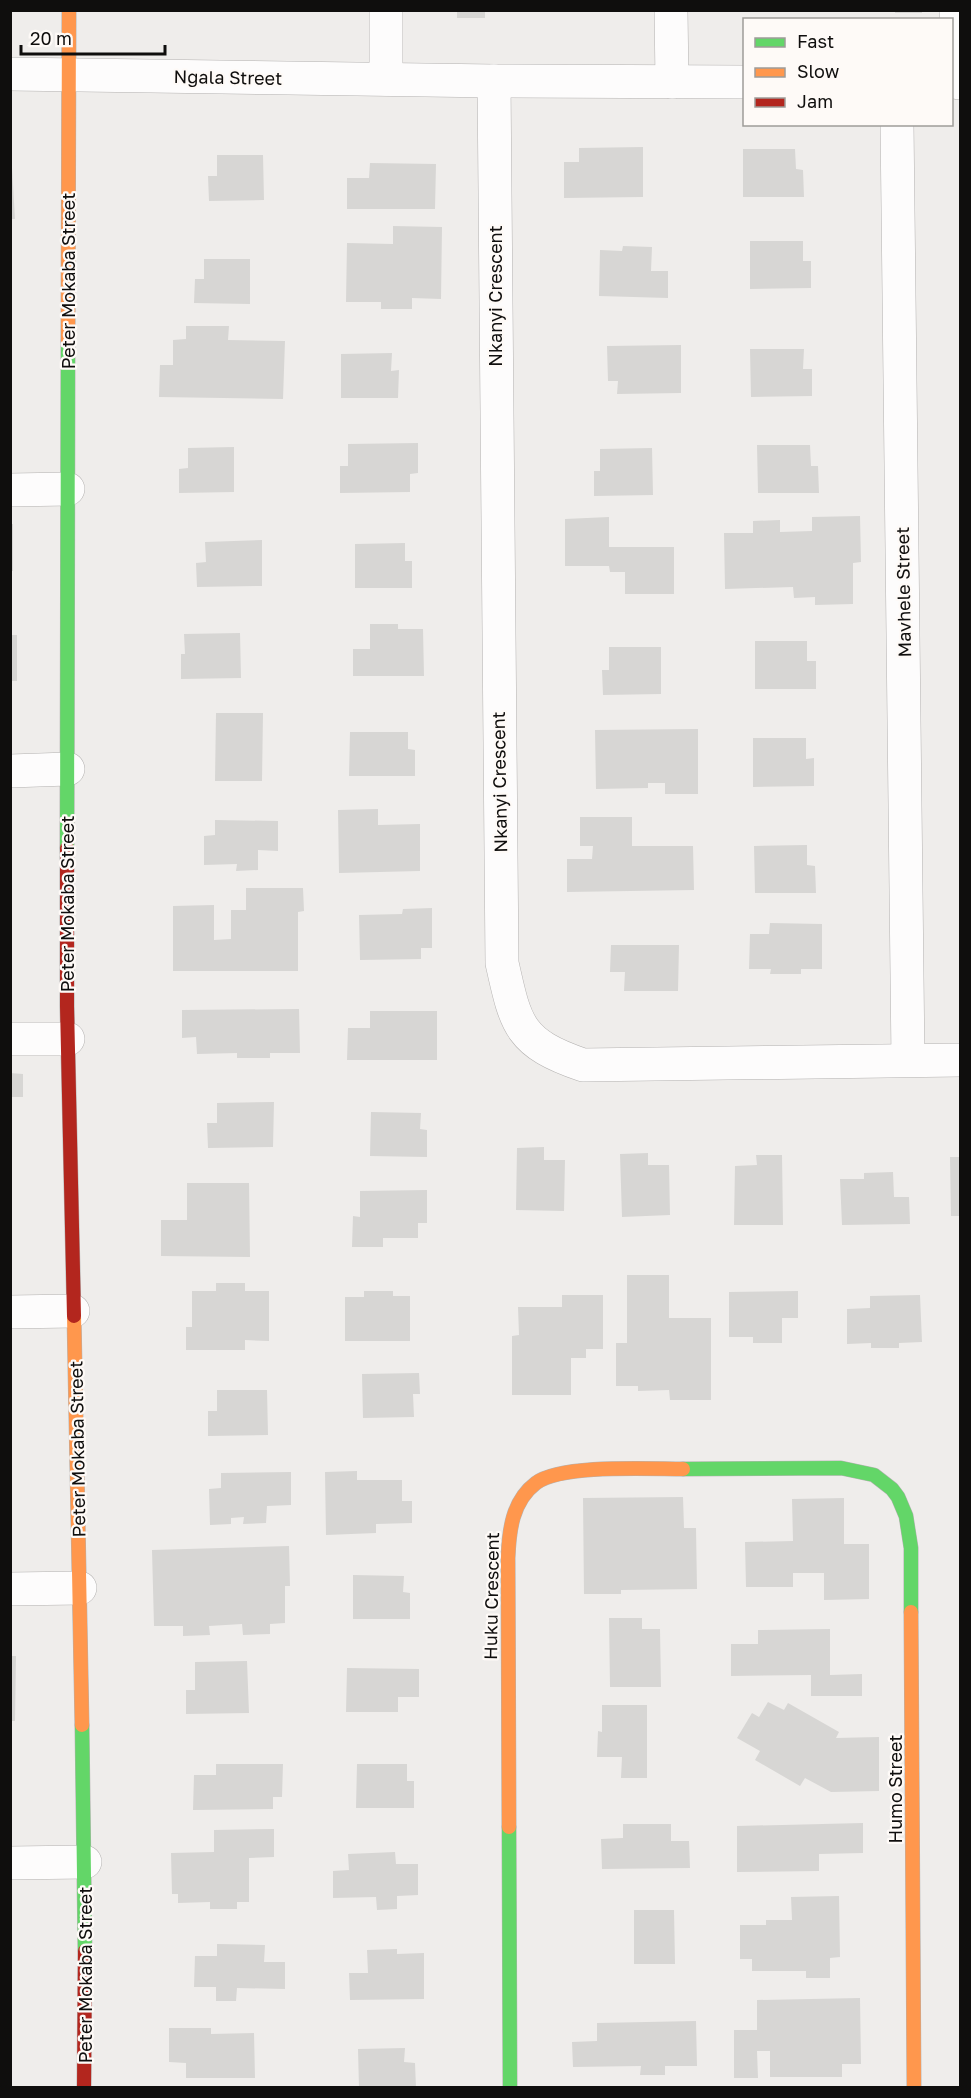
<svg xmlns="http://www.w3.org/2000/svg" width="971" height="2098" viewBox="0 0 971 2098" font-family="'Golos Text',sans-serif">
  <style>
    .building { fill: #d7d6d4 }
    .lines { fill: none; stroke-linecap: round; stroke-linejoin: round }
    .street-casing { stroke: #b4b2b1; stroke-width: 34 }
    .fast-casing { stroke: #b4b2b1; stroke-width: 15 }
    .slow-casing { stroke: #b4b2b1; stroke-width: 15 }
    .jam-casing { stroke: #b4b2b1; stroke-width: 15 }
    .street { stroke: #fdfcfc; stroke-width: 33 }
    .fast { stroke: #63d668; stroke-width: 14 }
    .slow { stroke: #ff974d; stroke-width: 14 }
    .jam { stroke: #b3261e; stroke-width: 14 }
    .labels { text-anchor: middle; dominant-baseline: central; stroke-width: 4.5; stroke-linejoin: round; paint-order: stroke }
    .street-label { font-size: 18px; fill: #0f0e0d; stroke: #fefaf7 }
  </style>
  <rect width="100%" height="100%" fill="#efedeb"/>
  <g class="building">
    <rect x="457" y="10" width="28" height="8"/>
    <rect x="895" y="10" width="27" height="3"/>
    <path d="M643,147V197L564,198V162H579V148Z"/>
    <path d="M743,149H795L796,169L803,170L804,197H743Z"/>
    <path d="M217,155H263L264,200L209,201L208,176H217Z"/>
    <path d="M370,163L436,164L435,209H347V178H369Z"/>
    <path d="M10,168H12L15,219H10Z"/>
    <path d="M393,226L442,227L441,299L412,298V309H381V302H346L347,243L393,244Z"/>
    <path d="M750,241H803V261H811V288L750,289Z"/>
    <path d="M623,246L652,247L651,271H668V298L599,296L600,250L622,251Z"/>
    <path d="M204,259H250V304L194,303L195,279H204Z"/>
    <path d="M186,326H229L228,340L285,341L283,399L159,397L160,365H173V340L186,339Z"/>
    <path d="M681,345V393L617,394L618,381H608L607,346Z"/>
    <path d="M750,349H804L803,369H812V396L751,397Z"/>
    <path d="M392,353L391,371L399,370L398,398H341V354Z"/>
    <path d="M418,443V473L410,474V492L340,493V466H348V444Z"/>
    <path d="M757,445H810L811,466H818L819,493H758Z"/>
    <path d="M234,447V492L179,493V469L188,468V448Z"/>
    <path d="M652,448L653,495L594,496V471H600V449Z"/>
    <path d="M860,516L861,562L853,563V604L815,605V597L794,598L793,587L725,589L724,533H753V521L780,520V532L812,531V517Z"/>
    <path d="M609,517V547H674V594H625V572H610L609,566H565V519Z"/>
    <rect x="10" y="524" width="3" height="47"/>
    <path d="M262,540V586L197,587L196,563L206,562L205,542Z"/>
    <path d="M405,543V561H412V588H355V544Z"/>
    <path d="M370,624H398V629H423L424,676H353V649H370Z"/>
    <path d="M240,633L241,678L181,679V654H185L184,634Z"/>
    <rect x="10" y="635" width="7" height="46"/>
    <path d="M755,641H807V661H816V689H755Z"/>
    <path d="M609,647H661V694L603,695L602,670H609Z"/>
    <path d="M216,713H263L262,781H215Z"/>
    <path d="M698,729V794H665V783H648V788L596,789L595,730Z"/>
    <path d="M350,732H408V749L415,750V776H349Z"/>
    <path d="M753,738H806V759L814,758V786L753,787Z"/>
    <path d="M378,809V825L420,824V871L339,873L338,810Z"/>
    <path d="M580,817H632V846H693L694,890L567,892V859H592L593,846H580Z"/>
    <path d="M215,820L278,821V851L258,850V870L236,871L237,864L204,865V836L215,835Z"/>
    <path d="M807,845V865L815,866L816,893H755L754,846Z"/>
    <path d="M246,888H303L304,911L298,912V971H173V906L214,905V940L231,939V910H246Z"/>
    <path d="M432,908V948H421V959L360,960L359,915L402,914L403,909Z"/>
    <path d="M770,923L822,924V969H801V974H770L771,969H749L750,934H769Z"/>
    <path d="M611,945H679L678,991H624L625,972H610Z"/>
    <path d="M299,1009L300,1053H270V1058H237V1053L197,1054L196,1037L182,1038V1010Z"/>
    <path d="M370,1011H437V1060H347L348,1028H370Z"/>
    <path d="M10,1073L23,1074V1097H10Z"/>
    <path d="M274,1102L273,1147L208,1148L207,1123H217V1103Z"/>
    <path d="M371,1112L421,1113L420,1129L427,1130V1157L370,1156Z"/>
    <path d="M544,1147V1160H565L564,1211L516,1210L517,1148Z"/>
    <path d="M648,1153V1165H669L670,1215L622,1217L620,1154Z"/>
    <path d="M756,1155H782L783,1225H734L735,1166L757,1165Z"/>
    <path d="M950,1157H960V1216H951Z"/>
    <path d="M893,1172L894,1197H909L910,1224L842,1225L840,1179H864V1173Z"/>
    <path d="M187,1183H249L250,1257L161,1256V1220H187Z"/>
    <path d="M427,1190V1223H418V1238H383V1247H352L353,1216L360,1217V1191Z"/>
    <path d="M627,1275H669V1318H711V1400H670L669,1390L638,1391V1386H616V1343H627Z"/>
    <path d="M216,1283H245V1291H269V1341L245,1340V1350H186V1327H192V1291H216Z"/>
    <path d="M364,1291H393V1296H410V1341H345V1297H364Z"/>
    <path d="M798,1291V1318H782V1343H753V1337H729V1292Z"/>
    <path d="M562,1295H603V1349H586V1358H571V1395H512V1336L519,1335L518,1307H562Z"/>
    <path d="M920,1295L922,1342L899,1343V1348H871V1343L847,1344V1309L870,1308V1296Z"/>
    <path d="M419,1373L420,1394H413L414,1417L363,1418L362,1374Z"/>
    <path d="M217,1390H267L268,1435L208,1436V1411H217Z"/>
    <path d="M357,1471V1480H402V1501H412V1523L376,1524V1533L326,1535L325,1472Z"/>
    <path d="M291,1472V1505L267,1506L266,1523L243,1524L244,1517L231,1518V1524L210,1525L209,1489L221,1488V1473Z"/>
    <path d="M683,1497L684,1528H696L697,1589L621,1590V1594H584L583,1498Z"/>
    <path d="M844,1498V1544H869V1599L824,1600V1573H793V1587H746L745,1542L793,1541L792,1499Z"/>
    <path d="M289,1546L290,1586H285V1623L270,1624V1634L243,1635L242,1624L209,1626L210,1635L183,1636V1626H154L152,1550Z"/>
    <path d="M353,1575L404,1576L403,1592L410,1593V1619H353Z"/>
    <path d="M609,1618H642V1629H660L661,1687H610Z"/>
    <path d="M830,1629V1675L862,1674V1696H811V1675L731,1676V1644H758V1630Z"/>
    <path d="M10,1656H16L15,1721H10Z"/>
    <path d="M247,1661L249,1713L186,1714V1690H195V1662Z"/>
    <path d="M347,1668L419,1669V1697H398V1712H346Z"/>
    <path d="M768,1702L784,1710L788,1703L839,1732L836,1738L879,1737V1791L831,1792L805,1778L800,1786L755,1760L760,1751L737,1738L752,1713L759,1717Z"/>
    <path d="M602,1705H647V1778H621L622,1757H597L598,1731L602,1732Z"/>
    <path d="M216,1764H283L282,1797H273V1809L193,1810L194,1775H216Z"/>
    <path d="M357,1764H407V1781H414V1808H356Z"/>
    <path d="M863,1823V1853L819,1854V1871L737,1872V1826Z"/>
    <path d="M623,1824H671V1841H689L690,1868L602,1869L601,1839L623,1838Z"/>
    <path d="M274,1829V1857L249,1858V1902H237V1909H210V1902L178,1903V1894H172L171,1853L214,1852V1830Z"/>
    <path d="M395,1852L396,1864H418V1895L397,1896V1909L377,1910L376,1897L333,1898V1871L349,1870L348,1854Z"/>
    <path d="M839,1896L840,1957L830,1958V1978H806V1971H752V1959H740V1925H766V1920H792L791,1897Z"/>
    <path d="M634,1910H674L675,1964H634Z"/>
    <path d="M217,1944L265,1945L264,1962H285V1989L237,1988L236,2001H216V1987H194L195,1956H217Z"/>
    <path d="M397,1949V1954L424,1953V1999L350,2000L349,1973H368L367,1950Z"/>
    <path d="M860,1998L861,2064H842V2077H770V2051H757L758,2078H734V2030H757V2000Z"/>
    <path d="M696,2021L697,2066H665V2075H640L641,2066L573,2067L572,2042L597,2041V2023Z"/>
    <path d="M169,2028H211V2034L254,2033L255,2078H186V2063L169,2062Z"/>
    <path d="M405,2048L404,2062L415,2063L416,2088H359L358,2049Z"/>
  </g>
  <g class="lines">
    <g class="street-casing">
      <g id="street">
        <path d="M386,10V79"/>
        <path d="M671,10L672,82"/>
        <path d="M956,10L959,83"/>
        <path d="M10,74L494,81L744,82"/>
        <path d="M494,81L502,963C516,1026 519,1043 583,1065L960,1060"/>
        <path d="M897,124L908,1060"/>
        <path d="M10,490L68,489"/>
        <path d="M10,771L68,769"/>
        <path d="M10,1039H68"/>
        <path d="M10,1312L73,1311"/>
        <path d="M10,1589L80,1588"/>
        <path d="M10,1863L85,1862"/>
      </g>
    </g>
    <g class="fast-casing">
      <g id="fast">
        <path d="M67,848L68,341"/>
        <path d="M683,1469L841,1468L874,1475L892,1489L898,1497L906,1516L911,1548V1612"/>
        <path d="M82,1725L85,1951"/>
        <path d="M509,1827L510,2088"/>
      </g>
    </g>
    <g class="slow-casing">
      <g id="slow">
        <path d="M68,341L69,10"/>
        <path d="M74,1316L82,1725"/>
        <path d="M911,1612L914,2088"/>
        <path d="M509,1827L508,1558C509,1531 512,1501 536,1483C562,1464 649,1469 683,1469"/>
      </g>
    </g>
    <g class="jam-casing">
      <g id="jam">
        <path d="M67,848V1006L74,1316"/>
        <path d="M84,2088L85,1951"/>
      </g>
    </g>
    <use href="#street" class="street"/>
    <use href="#fast" class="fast"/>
    <use href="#slow" class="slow"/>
    <use href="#jam" class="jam"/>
  </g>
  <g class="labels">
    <g class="street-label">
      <text transform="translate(228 77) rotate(1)">Ngala Street</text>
      <text transform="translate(68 281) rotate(-90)">Peter Mokaba Street</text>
      <text transform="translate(495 296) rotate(-90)">Nkanyi Crescent</text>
      <text transform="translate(903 592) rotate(-91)">Mavhele Street</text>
      <text transform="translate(499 782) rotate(-91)">Nkanyi Crescent</text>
      <text transform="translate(67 904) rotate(-90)">Peter Mokaba Street</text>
      <text transform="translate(77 1449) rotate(-91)">Peter Mokaba Street</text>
      <text transform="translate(491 1596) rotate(-89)">Huku Crescent</text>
      <text transform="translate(895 1789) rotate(-90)">Humo Street</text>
      <text transform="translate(85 1975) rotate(-90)">Peter Mokaba Street</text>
    </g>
  </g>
  <rect width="971" height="2098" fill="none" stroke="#0f0e0d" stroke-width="24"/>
  <rect x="743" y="18" width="210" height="108" fill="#fefaf7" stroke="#9e9c99" stroke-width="1.5"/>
  <rect x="755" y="38" width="30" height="9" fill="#63d668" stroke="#9e9c99" stroke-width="1.5"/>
  <text x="797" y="48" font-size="18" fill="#0f0e0d">Fast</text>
  <rect x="755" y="68" width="30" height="9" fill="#ff974d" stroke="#9e9c99" stroke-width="1.5"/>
  <text x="797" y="78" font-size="18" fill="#0f0e0d">Slow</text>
  <rect x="755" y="98" width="30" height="9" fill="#b3261e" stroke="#9e9c99" stroke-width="1.5"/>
  <text x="797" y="108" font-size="18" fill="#0f0e0d">Jam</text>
  <path d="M21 45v9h144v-9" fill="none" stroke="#0f0e0d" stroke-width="3"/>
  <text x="30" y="45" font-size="18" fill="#0f0e0d" stroke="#fefaf7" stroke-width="4.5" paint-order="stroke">20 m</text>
</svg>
